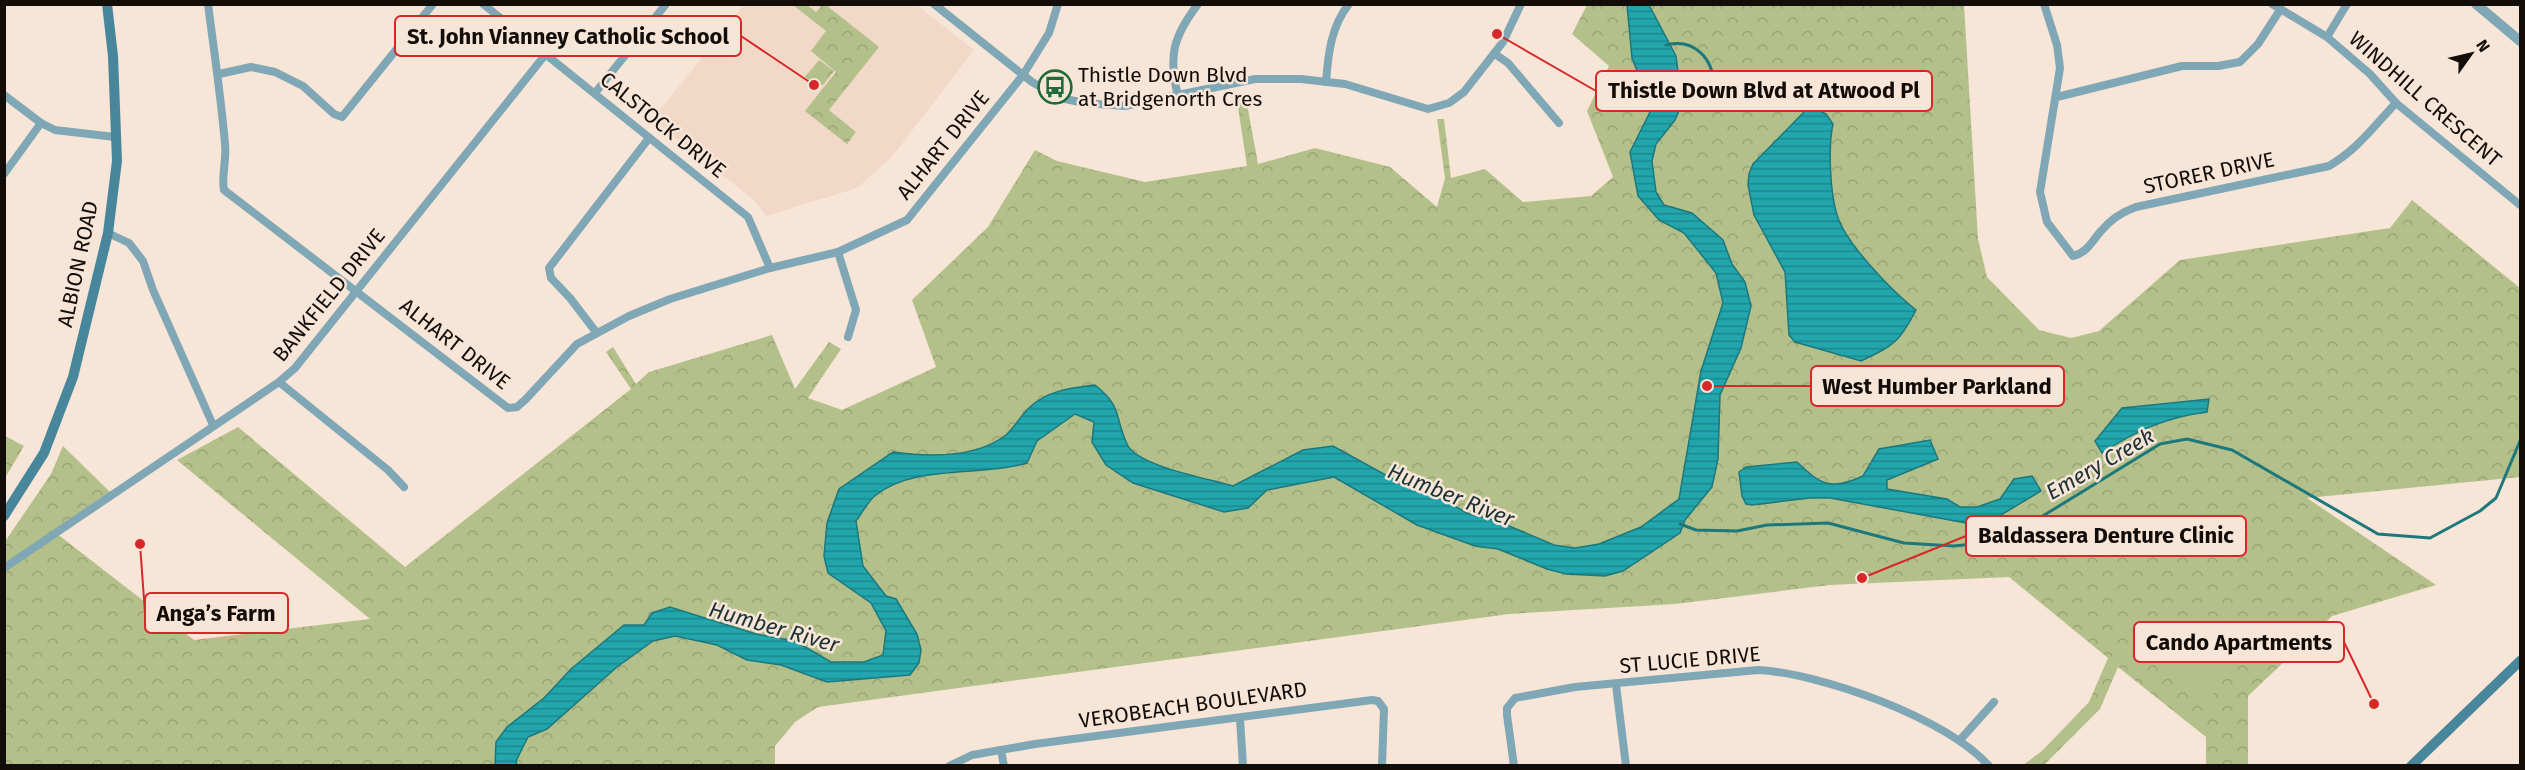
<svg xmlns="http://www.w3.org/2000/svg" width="2525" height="770" viewBox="0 0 2525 770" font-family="'Fira Sans',sans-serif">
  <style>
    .built { fill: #f1d8c7 }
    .park { fill: url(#park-crowns) }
    .pitch { fill: #b4c08a }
    .water { fill: url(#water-rules); stroke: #1d787c; stroke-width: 1.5 }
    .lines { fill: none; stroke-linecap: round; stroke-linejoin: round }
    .stream { stroke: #1d787c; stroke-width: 3 }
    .minor { stroke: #7fa7b5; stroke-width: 8 }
    .tertiary { stroke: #7fa7b5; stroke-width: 10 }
    .secondary { stroke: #47869b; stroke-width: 10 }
    .labels { text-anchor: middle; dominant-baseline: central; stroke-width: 5; stroke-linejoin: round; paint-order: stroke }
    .poi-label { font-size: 21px; fill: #130d09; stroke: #f7e5d8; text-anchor: start }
    .street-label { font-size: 21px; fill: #130d09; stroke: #f7e5d8 }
    .water-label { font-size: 22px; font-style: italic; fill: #1e3335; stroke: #f7e5d8 }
    .leader { fill: none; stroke: #d62828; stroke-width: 2 }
    .callout-dot { fill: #d62828; stroke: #f7e5d8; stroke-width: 2 }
    .callout { fill: #f7e5d8; stroke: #d62828; stroke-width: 2 }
    .callout-label { font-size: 22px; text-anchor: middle; font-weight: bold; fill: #130d09 }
  </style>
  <defs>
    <pattern id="park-crowns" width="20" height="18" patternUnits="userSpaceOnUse" patternTransform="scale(1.5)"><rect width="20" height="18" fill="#b4c08a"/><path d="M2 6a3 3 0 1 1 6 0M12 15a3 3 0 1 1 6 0" fill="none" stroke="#9aa476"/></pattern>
    <pattern id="water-rules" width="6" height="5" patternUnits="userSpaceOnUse" patternTransform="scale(1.5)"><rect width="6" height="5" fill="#21a6ae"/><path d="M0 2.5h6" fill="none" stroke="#1c868c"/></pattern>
  </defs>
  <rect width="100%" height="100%" fill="#f7e5d8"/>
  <path class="built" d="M744,5H917L974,50L891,158L857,188L766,216L754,200L652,120Z"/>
  <g class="park">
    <path d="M793,5H807L816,12L822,5H826L879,47L829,110L856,132L847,144L805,111L836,72L811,51L826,31Z"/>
    <path d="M1587,5H1964L1978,239L1987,277L2039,330L2071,338L2099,331L2180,260L2390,228L2412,200L2520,288V477L2307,498L2436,585L2332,616L2248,696V765H2206V737L2118,667L2100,709L2044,765H2023L2042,751L2089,702L2108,658L2009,577L1830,585L1675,604L1509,614L818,707L795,722L775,746V765L517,766L516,761L496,753L495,766L5,765L4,543L51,474L63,446L110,492L56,533L194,640L370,619L177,460L238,427L405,567L631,389L606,352L613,347L636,384L649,372L772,335L795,389L829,342L841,349L808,398L842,410L936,367L912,300L988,227L1035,150L1057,161L1145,182L1247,166L1236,94L1245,93L1258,164L1315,148L1390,167L1437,207L1445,178L1437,119H1444L1451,178L1485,169L1523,202L1591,196L1613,177L1587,111L1609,66L1572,34Z"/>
    <path d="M819,60L834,71L823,85H816L805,77Z"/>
    <path d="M5,436L24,446L5,478L4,436Z"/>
  </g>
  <path class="pitch" d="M2198,640L2212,653L2222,677L2216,691L2203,707L2166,672Z"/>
  <g class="water">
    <path d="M1627,5H1649L1676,56L1682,104L1675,120L1656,144L1652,161L1656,192L1664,205L1692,213L1723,240L1732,264L1745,282L1751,306L1741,348L1720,395L1718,459L1712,487L1685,520L1680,533L1623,571L1605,576L1566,574L1547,569L1498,549L1475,546L1417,525L1334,477L1267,490L1248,508L1224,512L1133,483L1106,465L1092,442L1094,422L1075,414L1037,441L1027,463C981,477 915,464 876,495C868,501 862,513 856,521L863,566L886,596L896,599L917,634L921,650L919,663L910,675L827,682L781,665L747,660L717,645L675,636L653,641L617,667L547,729L528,737L516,761L517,765H495L496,742L507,727L544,698L571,669L624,625H644L652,613L670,607L756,634L795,641L831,662H864L883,655L886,631L871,603L828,573L824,556L827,523L839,489L893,452C929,457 976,458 1006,435C1015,427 1021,415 1030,407C1048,390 1072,388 1095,385C1123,407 1114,416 1127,444C1136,466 1210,479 1233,486L1303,450L1333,446L1402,484L1445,501L1469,514L1495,520L1554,545L1575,548L1599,544L1641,527L1679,499L1701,371L1723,303L1716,273L1684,233L1659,220L1638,196L1630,152L1652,108L1632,58Z"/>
    <path d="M1818,110L1826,114L1833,124C1828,147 1830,192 1837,215C1845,243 1893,292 1916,310C1899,343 1894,345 1861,361L1795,342L1789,335L1785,272L1754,215L1748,185L1749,174L1753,164L1805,111Z"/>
    <path d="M2209,399L2207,412C2167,417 2135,431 2102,453L2095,441L2122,408Z"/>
    <path d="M1930,440L1938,459L1887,480V489L1947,499L1960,507H1977L2000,499L2014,479L2032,476L2041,491L1986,524L1977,525L1830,498H1810L1752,505L1746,504L1742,496L1739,472L1746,467L1797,462C1821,485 1831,491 1863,476L1879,449Z"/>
  </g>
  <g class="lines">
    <g class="stream">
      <path d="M1666,45C1695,38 1713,59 1714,85L1722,93L1770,94L1777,99"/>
      <path d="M1680,524L1696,530L1737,531L1767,525L1828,523L1904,543L1954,546L2002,541L2160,444L2187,439L2232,450L2378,534L2430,538L2480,511L2496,498L2520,441"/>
    </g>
    <g class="minor">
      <path d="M208,4C214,51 221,97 225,144C227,160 221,176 224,190L508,408L517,407L526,399L577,344L629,316L670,299L770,268L838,252L907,220L1023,75L1049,33L1058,4"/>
      <path d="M483,4L748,217L770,268"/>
      <path d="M934,4L1032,82L1060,98L1085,103L1125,106L1255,79H1301L1345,84L1428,109L1449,103L1464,92L1503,42L1521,4"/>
      <path d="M2044,4L2057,45L2060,68L2040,192L2047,222L2073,256C2087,253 2092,241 2101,231C2110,220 2122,212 2136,207L2329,166C2359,148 2372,128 2396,103"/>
      <path d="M2272,4L2327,37L2370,74L2396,103L2520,205"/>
      <path d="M2327,37L2347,4"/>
      <path d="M1495,54L1508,63L1559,123"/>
      <path d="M219,74L251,67L275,72L303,86L334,114L342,117L433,4"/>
      <path d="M1326,82C1328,55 1331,26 1349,4"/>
      <path d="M595,93L666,4"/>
      <path d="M4,95L41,123L55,130L115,137"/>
      <path d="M1178,96C1168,56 1173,37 1198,4"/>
      <path d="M2057,97L2182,66H2218L2240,62L2258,44L2280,10"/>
      <path d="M4,174L41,123"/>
      <path d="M108,233L129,243L143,261L153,290L213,425"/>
      <path d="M838,252L856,310L848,337"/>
      <path d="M596,332L570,298L551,278L549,268L649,138"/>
      <path d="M279,382L388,470L404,487"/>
      <path d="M4,568L279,382L295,368L545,55"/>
      <path d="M1616,685L1626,766"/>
      <path d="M1240,719L1243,766"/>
      <path d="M1960,740L1994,702"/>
      <path d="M1001,750L1004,766"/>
      <path d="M949,766L972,755L1035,744L1372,700L1378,701L1384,709L1382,766"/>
      <path d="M1514,766L1507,715V708L1515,698L1575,687L1758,670C1820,673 1947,718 1989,766"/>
    </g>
    <path class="tertiary" d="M2476,4L2520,41"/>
    <g class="secondary">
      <path d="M4,516L44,453L73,377L108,233L117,161L113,56L107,4"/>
      <path d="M2411,766L2520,661"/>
    </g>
  </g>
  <defs>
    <g id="bus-ring" transform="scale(1.725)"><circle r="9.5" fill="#f7e5d8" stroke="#1f6a38" stroke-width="1.5"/><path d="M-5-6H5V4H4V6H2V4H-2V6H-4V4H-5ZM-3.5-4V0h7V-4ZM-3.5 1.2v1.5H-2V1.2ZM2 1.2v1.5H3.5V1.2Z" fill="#1f6a38"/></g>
  </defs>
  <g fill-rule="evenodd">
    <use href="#bus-ring" x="1055" y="87"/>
  </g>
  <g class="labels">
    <g class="poi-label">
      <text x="1078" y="75">Thistle Down Blvd<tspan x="1078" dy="24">at Bridgenorth Cres</tspan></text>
    </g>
    <g class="street-label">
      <text transform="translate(2425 99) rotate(41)">WINDHILL CRESCENT</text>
      <text transform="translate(663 125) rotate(39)">CALSTOCK DRIVE</text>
      <text transform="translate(943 145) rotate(-51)">ALHART DRIVE</text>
      <text transform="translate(2209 173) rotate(-12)">STORER DRIVE</text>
      <text transform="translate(78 264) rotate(-78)">ALBION ROAD</text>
      <text transform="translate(329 295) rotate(-51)">BANKFIELD DRIVE</text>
      <text transform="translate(455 344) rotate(38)">ALHART DRIVE</text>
      <text transform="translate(1690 660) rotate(-5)">ST LUCIE DRIVE</text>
      <text transform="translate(1193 705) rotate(-8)">VEROBEACH BOULEVARD</text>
    </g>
    <g class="water-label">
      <text transform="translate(2100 464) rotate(-30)">Emery Creek</text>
      <text transform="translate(1451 495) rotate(22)">Humber River</text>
      <text transform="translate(774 627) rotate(16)">Humber River</text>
    </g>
  </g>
  <path class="leader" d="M814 85L741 36M1497 34L1596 91M1707 386L1811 386M1862 578L1966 536M140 544L145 613M2374 704L2344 642"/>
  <g class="callout-dot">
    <circle cx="814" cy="85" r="6"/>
    <circle cx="1497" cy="34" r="6"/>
    <circle cx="1707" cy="386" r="6"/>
    <circle cx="1862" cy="578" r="6"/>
    <circle cx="140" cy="544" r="6"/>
    <circle cx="2374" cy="704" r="6"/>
  </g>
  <g class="callout">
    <rect x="395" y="16" width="346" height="40" rx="6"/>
    <rect x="1596" y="71" width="336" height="40" rx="6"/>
    <rect x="1811" y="366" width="253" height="40" rx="6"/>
    <rect x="1966" y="516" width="280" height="40" rx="6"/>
    <rect x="145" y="593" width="143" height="40" rx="6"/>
    <rect x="2134" y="622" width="210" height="40" rx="6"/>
  </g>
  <g class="callout-label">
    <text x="568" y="44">St. John Vianney Catholic School</text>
    <text x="1764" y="98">Thistle Down Blvd at Atwood Pl</text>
    <text x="1937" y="394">West Humber Parkland</text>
    <text x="2106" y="543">Baldassera Denture Clinic</text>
    <text x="216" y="621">Anga’s Farm</text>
    <text x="2239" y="650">Cando Apartments</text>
  </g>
  <rect width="2525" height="770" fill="none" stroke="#130d09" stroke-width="12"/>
  <g transform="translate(2471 54) rotate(56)" stroke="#f7e5d8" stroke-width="4.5" paint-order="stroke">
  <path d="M0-4.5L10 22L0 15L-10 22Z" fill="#130d09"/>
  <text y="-9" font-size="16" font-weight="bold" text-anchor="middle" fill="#130d09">N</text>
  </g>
</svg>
